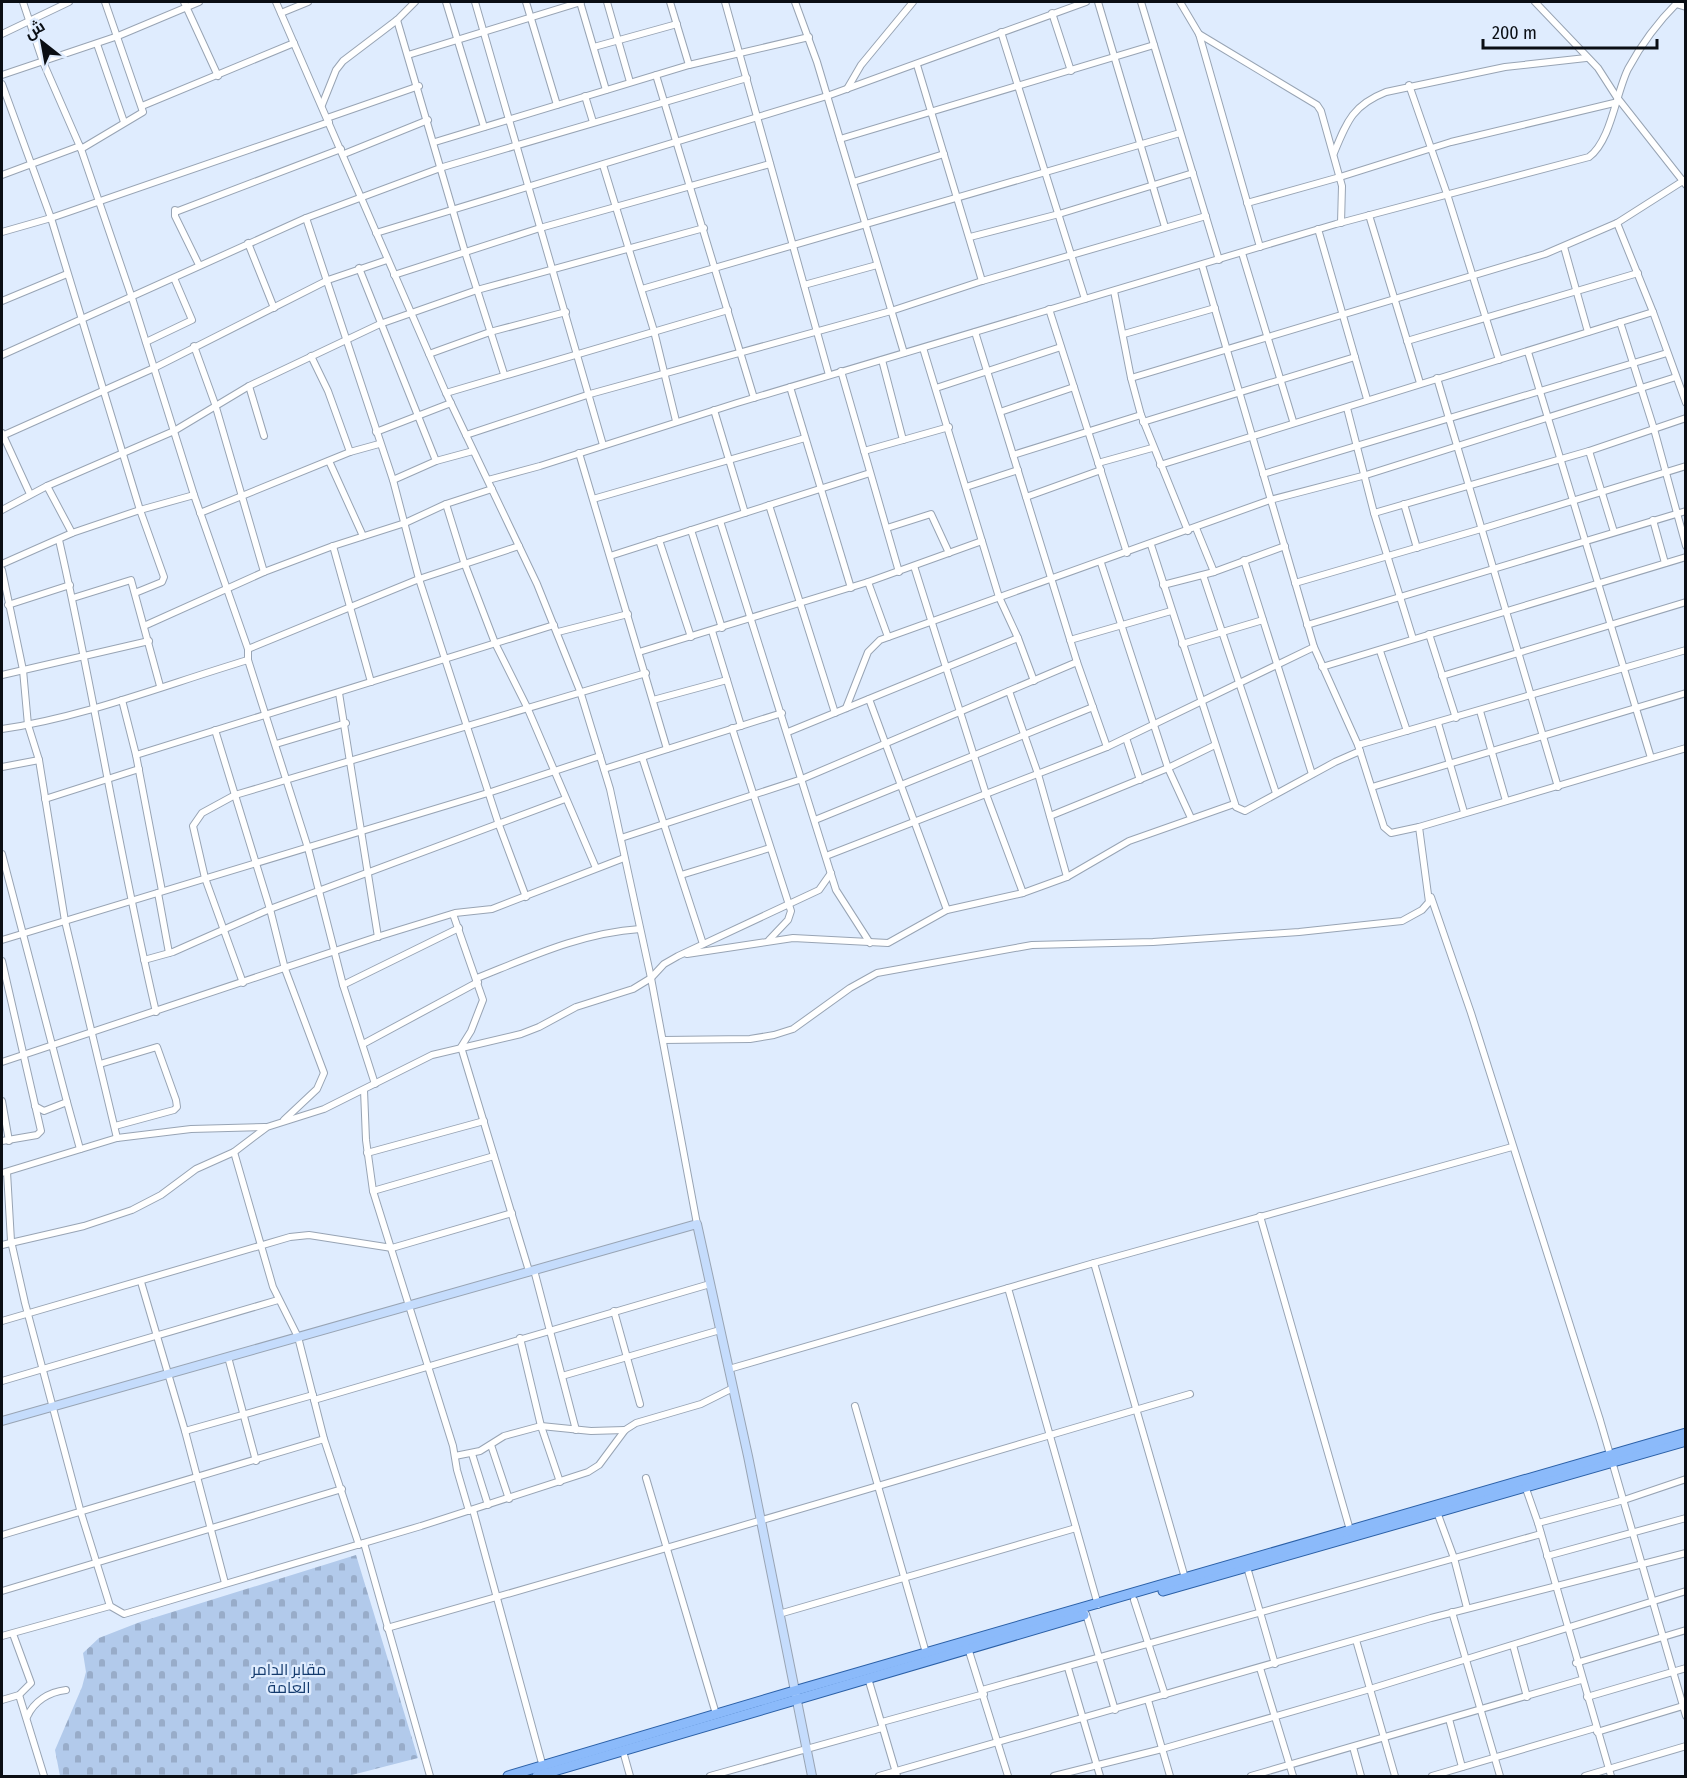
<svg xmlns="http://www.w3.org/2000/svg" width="1687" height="1778" viewBox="0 0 1687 1778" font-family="'Fira Sans Condensed',Cairo,sans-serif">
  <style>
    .cemetery { fill: url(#cemetery-stones) }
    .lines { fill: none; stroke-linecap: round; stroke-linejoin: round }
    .street-casing { stroke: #98a4b4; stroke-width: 8 }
    .secondary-casing { stroke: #98a4b4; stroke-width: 10 }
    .primary-casing { stroke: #2b60a7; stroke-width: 11 }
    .street { stroke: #fff; stroke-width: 6 }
    .secondary { stroke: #c5dcfc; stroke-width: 8 }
    .primary { stroke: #8bbafa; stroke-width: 9 }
    .labels { text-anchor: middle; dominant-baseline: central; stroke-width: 4.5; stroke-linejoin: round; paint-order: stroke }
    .park-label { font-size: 16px; fill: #143b6e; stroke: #dfecfe }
  </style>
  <defs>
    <pattern id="cemetery-stones" width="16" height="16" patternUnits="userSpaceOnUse" patternTransform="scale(1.5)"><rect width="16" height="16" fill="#b2caeb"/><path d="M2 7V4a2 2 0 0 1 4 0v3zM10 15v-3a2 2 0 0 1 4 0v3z" fill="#98acc9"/></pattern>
  </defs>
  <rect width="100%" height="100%" fill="#dfecfe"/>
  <path class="cemetery" d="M356,1555L418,1758L348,1776H60L55,1750L82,1687L86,1672L83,1653L99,1638L140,1622Z"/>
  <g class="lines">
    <g class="street-casing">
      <g id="street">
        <path d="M23,2L43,62L81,149L132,298L194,495L248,649V660L308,848L343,985L375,1084"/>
        <path d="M184,2L218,76"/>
        <path d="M276,2L446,393L537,584L580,691L610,789L651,978L697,1224"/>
        <path d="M446,2L484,127"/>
        <path d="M475,2L603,445"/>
        <path d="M526,2L557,105"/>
        <path d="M580,2L606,90"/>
        <path d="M607,2L630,82"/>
        <path d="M670,2L689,65"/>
        <path d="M725,2L829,375"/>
        <path d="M795,2L817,62L904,353"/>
        <path d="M1098,2L1165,227"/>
        <path d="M1141,2L1219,260"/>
        <path d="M1180,2L1199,34L1260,247"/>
        <path d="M1535,2L1598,68L1616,96L1686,185"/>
        <path d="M1676,4L1686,7"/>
        <path d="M281,13L308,2"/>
        <path d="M1052,13L1071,71"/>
        <path d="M397,20L465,252L504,374"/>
        <path d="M1001,32L1085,299"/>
        <path d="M2,34L69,2"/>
        <path d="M1199,34L1317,105L1321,111L1342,186L1341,223"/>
        <path d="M97,44L124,122"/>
        <path d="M594,47L677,24"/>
        <path d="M408,55L581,2"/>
        <path d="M917,65L982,281"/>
        <path d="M2,75L118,36L199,2"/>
        <path d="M656,75L754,398"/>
        <path d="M2,84L51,218L140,510L164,577L162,582L135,593"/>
        <path d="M1409,85L1447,194L1499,360"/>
        <path d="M847,89L861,65L913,2"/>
        <path d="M585,96L593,122"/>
        <path d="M322,105L336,70L343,61L397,20L415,2"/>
        <path d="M142,106L294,43"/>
        <path d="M327,118L419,86"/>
        <path d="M840,139L1154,45"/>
        <path d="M435,142L689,65L809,37"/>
        <path d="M81,149L143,112L105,2"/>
        <path d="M1334,153C1347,121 1353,105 1386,92L1505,67L1586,58"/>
        <path d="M344,154L428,120"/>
        <path d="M603,165L654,331L676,421"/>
        <path d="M2,175L80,146"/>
        <path d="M853,182L944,154"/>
        <path d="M1247,203L1340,177L1451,142L1614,103"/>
        <path d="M1369,215L1420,383"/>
        <path d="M306,218L393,480L419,579L499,825L526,897"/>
        <path d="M1617,223L1653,312L1686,403"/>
        <path d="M1318,229L1367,399"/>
        <path d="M2,232L51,218L329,122"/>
        <path d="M376,233L827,96L1086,2"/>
        <path d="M970,237L1059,214L1193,173"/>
        <path d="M248,243L274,308"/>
        <path d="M1564,247L1588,332"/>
        <path d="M1242,253L1293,421"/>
        <path d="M199,265L175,216V210L178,211L341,149"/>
        <path d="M1202,265L1314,647L1358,745L1384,827L1391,833L1419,827"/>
        <path d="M359,268L436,461"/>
        <path d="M394,275L540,228L770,164"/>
        <path d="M804,285L877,265"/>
        <path d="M642,289L1180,133"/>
        <path d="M1114,291L1131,378L1141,415L1188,531"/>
        <path d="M2,301L67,274"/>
        <path d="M1049,309L1127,553"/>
        <path d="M1620,322L1654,429L1686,546"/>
        <path d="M975,332L1077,662L1107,747"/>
        <path d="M1124,334L1215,308"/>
        <path d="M1407,341L1638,273"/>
        <path d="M146,342L192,320L174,278"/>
        <path d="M194,346L215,404L264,572"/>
        <path d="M923,348L999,597L1018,638L1034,681"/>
        <path d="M1528,352L1651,758"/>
        <path d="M429,354L490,332L566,312"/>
        <path d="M2,355L306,218L443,167L747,78"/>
        <path d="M311,356L328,391L350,452"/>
        <path d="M882,360L903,440"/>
        <path d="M841,371L899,572"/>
        <path d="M1131,378L1545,254L1617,223L1686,179"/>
        <path d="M1437,378L1558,787"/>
        <path d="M249,386L264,436"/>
        <path d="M790,387L851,588"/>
        <path d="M936,388L1061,347"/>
        <path d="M446,393L728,310"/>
        <path d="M1347,408L1374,513L1413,639"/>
        <path d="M714,410L745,513"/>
        <path d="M1000,412L1074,387"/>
        <path d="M1143,422L1355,357"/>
        <path d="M376,432L451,403"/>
        <path d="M2,433L30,494"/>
        <path d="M466,435L590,394L891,311L982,281L1206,216"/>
        <path d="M2,436L154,368L328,280L387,260"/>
        <path d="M864,451L949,427"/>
        <path d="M1589,451L1614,532"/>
        <path d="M579,453L667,749"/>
        <path d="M1013,455L1141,415"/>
        <path d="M329,461L363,536"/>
        <path d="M1098,463L1152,448"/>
        <path d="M1160,465L1653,312"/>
        <path d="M1263,474L1667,353"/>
        <path d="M393,480L436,461L473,451"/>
        <path d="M488,480L540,466L737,403L1336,224L1589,157C1611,141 1616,93 1628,69C1641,45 1659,21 1678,2"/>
        <path d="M47,486L72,533"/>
        <path d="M966,487L1018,470"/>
        <path d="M1026,497L1101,470"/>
        <path d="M593,499L805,438"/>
        <path d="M446,504L464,562L495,643L527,707L596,868"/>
        <path d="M1404,504L1417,548"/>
        <path d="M769,505L835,713"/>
        <path d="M2,510L47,486L174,431L249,386L380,324L477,290L704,228"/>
        <path d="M200,513L350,452L379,444"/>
        <path d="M1374,513L1589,451L1686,418"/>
        <path d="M1653,520L1665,563"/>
        <path d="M720,521L836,890L870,943"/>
        <path d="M887,528L931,514L949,553"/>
        <path d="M1196,528L1214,572"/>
        <path d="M691,530L722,628"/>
        <path d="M59,540C95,697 119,856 156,1012"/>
        <path d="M659,540L691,637"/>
        <path d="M1151,545L1236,807L1245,811L1335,762L1360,751"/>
        <path d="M333,546L371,682"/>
        <path d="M610,556L870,473"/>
        <path d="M1244,560L1312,774"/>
        <path d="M1101,563L1168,768L1191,818"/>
        <path d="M2,564L72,533L140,510L194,495"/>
        <path d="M914,566L986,794L1023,893"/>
        <path d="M2,570L23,670L28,725L39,760L65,921L117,1138"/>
        <path d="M1203,575L1276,793"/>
        <path d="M868,582L888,637"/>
        <path d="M1295,583L1481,529L1686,466"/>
        <path d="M1163,585L1214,572L1285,546"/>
        <path d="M73,598L131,580L160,686"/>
        <path d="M8,605L70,585"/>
        <path d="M1307,625L1686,511"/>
        <path d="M144,626L264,572L333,546L405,523L446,504L492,489"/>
        <path d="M712,631L741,726"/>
        <path d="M558,632L628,614"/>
        <path d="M1429,634L1456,718"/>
        <path d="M1070,640L1171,611"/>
        <path d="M1182,644L1263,620"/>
        <path d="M248,649L419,579L519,546"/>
        <path d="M1380,651L1407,731"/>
        <path d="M639,652L868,582L982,541"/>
        <path d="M1322,667L1686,557"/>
        <path d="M2,675L149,641"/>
        <path d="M1442,676L1686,602"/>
        <path d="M1009,691L1038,774L1067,877"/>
        <path d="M339,693L378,937"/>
        <path d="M869,699L947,910"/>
        <path d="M122,700L136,755L162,891"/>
        <path d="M653,700L727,680"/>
        <path d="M846,708L868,652L880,640L1270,500L1366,475L1676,377"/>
        <path d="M1480,711L1506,801"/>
        <path d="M1438,723L1464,812"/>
        <path d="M732,728L791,911L788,920L769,940"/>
        <path d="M2,729C85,717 167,684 248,660"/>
        <path d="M215,730L270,909L285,969L324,1073L317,1089L284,1120"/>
        <path d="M788,732L1018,638"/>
        <path d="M1126,738L1140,780"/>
        <path d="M276,744L346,723"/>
        <path d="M1358,745L1686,650"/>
        <path d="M136,755L554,625"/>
        <path d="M642,757L703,944"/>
        <path d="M2,767L39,760"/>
        <path d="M604,769L782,713"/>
        <path d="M1372,787L1686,693"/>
        <path d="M45,799L139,769"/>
        <path d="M1050,816L1168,768L1215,745"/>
        <path d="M815,820L1093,707"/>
        <path d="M621,838L802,779L1077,662"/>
        <path d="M2,854L67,1102L44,1111L35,1106"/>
        <path d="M826,856L1107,747L1314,647"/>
        <path d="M681,875L770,848"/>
        <path d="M158,893L169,953"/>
        <path d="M1431,897L1471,1013L1600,1420L1686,1716"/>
        <path d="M453,914L483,1000L471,1031L461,1047L529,1271"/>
        <path d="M2,940L491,792L600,756"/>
        <path d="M687,954L793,938L888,943L947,910L1023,893L1067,877L1129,841L1234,804"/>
        <path d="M144,960L173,952L270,909L565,799"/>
        <path d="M2,961L41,1131L37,1135L2,1141"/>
        <path d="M477,978C530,957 581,933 640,929"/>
        <path d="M243,983L205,878L193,826L202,813L235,795L646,673"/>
        <path d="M343,985L459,928"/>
        <path d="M663,1040L750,1039L774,1035L793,1029L850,988L877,973L1032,945L1153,942L1299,932L1402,921L1422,910L1429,902L1419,827L1686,748"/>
        <path d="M363,1044L478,982"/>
        <path d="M2,1062L380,936L455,913L492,909L624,858"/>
        <path d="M100,1064L157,1047L176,1100L177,1107L174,1110L115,1126"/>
        <path d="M364,1090L366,1140L373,1191L453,1446L457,1470L469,1511"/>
        <path d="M2,1101L9,1141"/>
        <path d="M67,1102L80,1149"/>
        <path d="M234,1152L273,1287L298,1337L324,1439L359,1545"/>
        <path d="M367,1153L484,1121"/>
        <path d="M7,1172L11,1241L25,1303L81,1513L110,1606L124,1614L421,1526L588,1472L599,1465L625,1430L636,1423L701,1404L733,1388"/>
        <path d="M2,1173L117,1138L191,1129L265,1127"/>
        <path d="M373,1191L494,1156"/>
        <path d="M1260,1216L1350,1530"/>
        <path d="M2,1245L84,1226L132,1210L161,1195L196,1169L234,1152L267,1127L324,1109L432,1055L521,1034L539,1027L576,1007L633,989L651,978L664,964L678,956L819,890L831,873"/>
        <path d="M1094,1263L1185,1578"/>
        <path d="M534,1270L576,1430"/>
        <path d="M141,1282L185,1431L225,1583"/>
        <path d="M1008,1288L1098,1605"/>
        <path d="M614,1311L640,1404"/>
        <path d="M2,1321L290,1237L309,1235L392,1248L512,1213"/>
        <path d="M520,1338L541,1426L560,1482"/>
        <path d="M228,1357L256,1461"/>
        <path d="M729,1369L1094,1263L1512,1147"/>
        <path d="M562,1376L720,1330"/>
        <path d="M2,1381L278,1300"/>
        <path d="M314,1400L710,1284"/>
        <path d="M855,1406L926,1653"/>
        <path d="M185,1431L313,1395"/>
        <path d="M491,1445L509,1499"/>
        <path d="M472,1454L488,1505"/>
        <path d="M455,1456L480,1451L504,1436L541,1426L591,1431L625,1430"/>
        <path d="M646,1478L716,1714"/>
        <path d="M1524,1483L1538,1523L1611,1776"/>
        <path d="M473,1510L543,1767"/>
        <path d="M1437,1512L1454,1558L1467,1608"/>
        <path d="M1538,1523L1624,1500L1686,1479"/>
        <path d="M2,1535L324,1439"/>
        <path d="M364,1543L430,1776"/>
        <path d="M1547,1556L1686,1518"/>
        <path d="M1247,1567L1275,1664"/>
        <path d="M2,1591L342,1489"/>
        <path d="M1134,1600L1165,1695"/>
        <path d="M1452,1612L1500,1776"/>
        <path d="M779,1614L1076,1528"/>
        <path d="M1086,1614L1115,1710"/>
        <path d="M387,1628C656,1553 923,1472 1190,1394"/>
        <path d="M2,1636L110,1606"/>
        <path d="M1356,1640L1395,1776"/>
        <path d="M1513,1645L1527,1697"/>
        <path d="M968,1648L1008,1776"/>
        <path d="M1576,1663L1686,1630"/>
        <path d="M1068,1668L1100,1776"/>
        <path d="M1260,1668L1293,1776"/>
        <path d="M868,1678L897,1776"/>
        <path d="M982,1690L1541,1534"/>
        <path d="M19,1695L44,1776"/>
        <path d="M1587,1697L1686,1668"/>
        <path d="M2,1700L19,1695L31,1683L13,1634"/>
        <path d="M1148,1700L1170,1776"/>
        <path d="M27,1717C34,1701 49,1692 66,1690"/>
        <path d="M1449,1719L1462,1767"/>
        <path d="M882,1722L984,1694"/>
        <path d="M1597,1732L1686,1705"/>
        <path d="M1353,1747L1361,1776"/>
        <path d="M623,1751L630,1776"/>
        <path d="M710,1776L882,1728"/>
        <path d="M879,1776L1431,1618L1686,1553"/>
        <path d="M1054,1776L1162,1749L1370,1689L1686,1591"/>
        <path d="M1251,1776L1581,1680"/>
        <path d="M1432,1776L1595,1728"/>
        <path d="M1585,1776L1686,1746"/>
      </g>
    </g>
    <g class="secondary-casing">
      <path id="secondary" d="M2,1421L697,1224L748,1456L812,1776"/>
    </g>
    <g class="primary-casing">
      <g id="primary">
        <path d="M1163,1591L1686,1441"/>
        <path d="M508,1776L794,1691L1686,1433"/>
        <path d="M537,1776L1084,1615"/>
      </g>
    </g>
    <use href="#street" class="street"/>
    <use href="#secondary" class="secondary"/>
    <use href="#primary" class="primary"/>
  </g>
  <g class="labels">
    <g class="park-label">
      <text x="289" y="1669">مقابر الدامر<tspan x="289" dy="18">العامة</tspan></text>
    </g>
  </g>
  <rect width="1687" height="1778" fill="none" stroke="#0a0e14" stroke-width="6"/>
  <g transform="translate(42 42) rotate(329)" stroke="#dfecfe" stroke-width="4.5" paint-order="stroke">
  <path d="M0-4.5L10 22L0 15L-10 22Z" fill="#0a0e14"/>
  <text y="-9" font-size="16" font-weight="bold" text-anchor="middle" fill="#0a0e14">ش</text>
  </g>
  <path d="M1483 39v9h174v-9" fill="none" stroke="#0a0e14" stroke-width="3"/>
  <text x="1492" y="39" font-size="18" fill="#0a0e14" stroke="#dfecfe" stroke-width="4.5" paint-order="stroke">200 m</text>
</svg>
